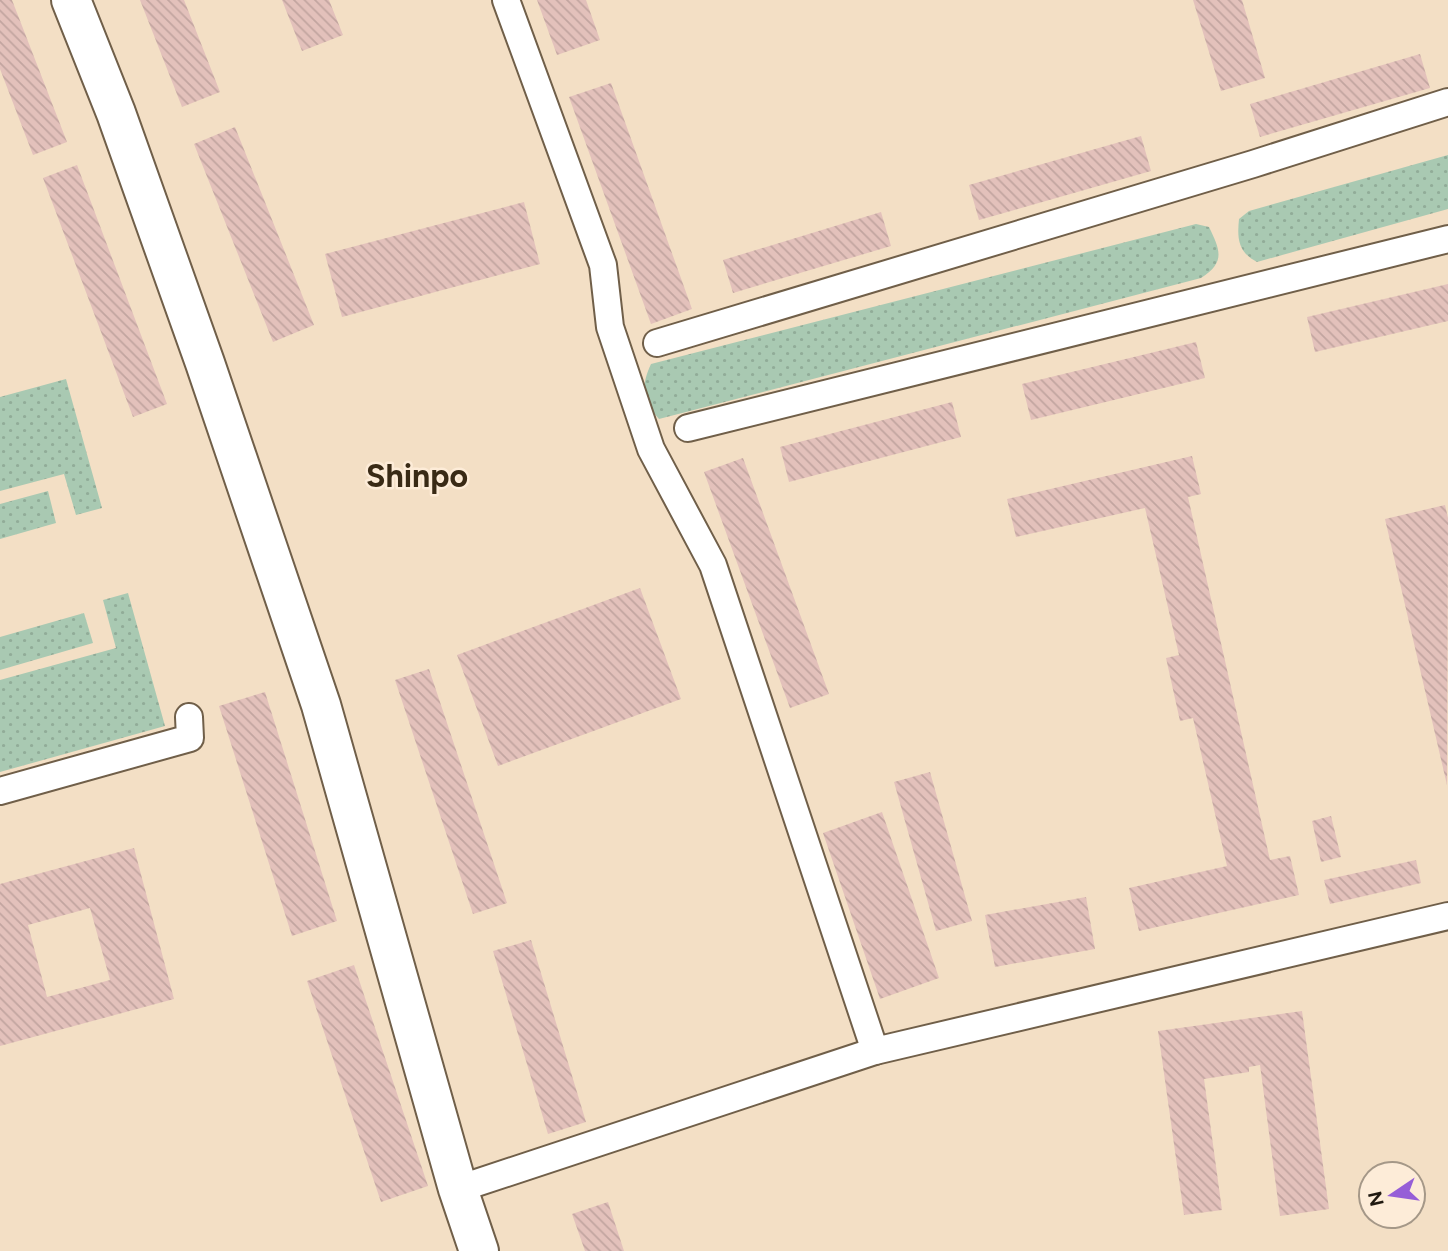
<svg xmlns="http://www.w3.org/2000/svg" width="1448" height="1251" viewBox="0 0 1448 1251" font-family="Figtree,sans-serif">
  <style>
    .grass { fill: url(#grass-dots) }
    .building { fill: url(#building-back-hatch); fill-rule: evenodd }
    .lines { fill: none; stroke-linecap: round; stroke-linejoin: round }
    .minor-casing { stroke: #705f49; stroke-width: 30 }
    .highway-casing { stroke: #705f49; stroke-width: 42 }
    .minor { stroke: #fff; stroke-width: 26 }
    .highway { stroke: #fff; stroke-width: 38 }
    .labels { text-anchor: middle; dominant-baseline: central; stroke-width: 5; stroke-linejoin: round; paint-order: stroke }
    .town-label { font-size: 32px; font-weight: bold; fill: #392a15; stroke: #fdecd8 }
  </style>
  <defs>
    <pattern id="grass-dots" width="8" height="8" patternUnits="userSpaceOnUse" patternTransform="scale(1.75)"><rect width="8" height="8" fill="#a9c9b2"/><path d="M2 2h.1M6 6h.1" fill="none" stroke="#91ac98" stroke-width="1.8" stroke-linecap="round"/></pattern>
    <pattern id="building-back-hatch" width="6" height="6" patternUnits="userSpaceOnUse" patternTransform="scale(1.75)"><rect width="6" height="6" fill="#e3c1bb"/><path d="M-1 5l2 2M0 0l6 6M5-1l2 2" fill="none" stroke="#c2a5a0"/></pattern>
  </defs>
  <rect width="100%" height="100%" fill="#f3dfc5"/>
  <g class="grass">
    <path d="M1448,155V209L1257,262C1238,252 1237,239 1239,219L1249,211Z"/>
    <path d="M1196,224L1209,227C1220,250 1226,262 1201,278L659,419C643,400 640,388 651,364Z"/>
    <path d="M66,379L102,508L76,515L64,474L0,491V397Z"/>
    <path d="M48,491L56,523L0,539V504Z"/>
    <path d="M128,593L165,726L0,772V680L116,648L103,600Z"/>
    <path d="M84,613L93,643L0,670V637Z"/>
  </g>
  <g class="building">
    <path d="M0,0H12L67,142L33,155L0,69Z"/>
    <path d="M140,0H184L220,92L182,107Z"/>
    <path d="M282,0H329L343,35L302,51Z"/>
    <path d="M537,0H586L600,40L557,55Z"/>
    <path d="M1193,0H1242L1265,78L1221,91Z"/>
    <path d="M1420,54L1430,88L1260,137L1250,104Z"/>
    <path d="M611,83L692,309L651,324L569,97Z"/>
    <path d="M235,127L314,325L273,342L194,144Z"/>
    <path d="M1141,136L1151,171L979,220L969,185Z"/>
    <path d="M77,165L167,404L133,417L43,178Z"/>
    <path d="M524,202L540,264L342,317L325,254Z"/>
    <path d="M881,212L891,246L733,293L723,260Z"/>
    <path d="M1448,284V321L1315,352L1307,317Z"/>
    <path d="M1196,342L1205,378L1031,420L1022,384Z"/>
    <path d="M952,402L961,437L789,482L780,447Z"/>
    <path d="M1192,456L1201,494L1188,497L1270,860L1290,856L1299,895L1139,931L1129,888L1227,866L1193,718L1180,721L1166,658L1179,655L1145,508L1016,537L1007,499Z"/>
    <path d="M743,458L829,694L790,708L704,472Z"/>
    <path d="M1445,505L1448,518L1447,785L1385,519Z"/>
    <path d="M640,588L681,699L498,766L457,655Z"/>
    <path d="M429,669L507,903L473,914L395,680Z"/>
    <path d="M265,692L337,921L292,936L219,706Z"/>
    <path d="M930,772L972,921L936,931L894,782Z"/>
    <path d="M882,812L939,978L880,999L823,833Z"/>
    <path d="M1331,816L1341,857L1321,862L1312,821Z"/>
    <path d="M134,848L174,999L0,1046V884ZM90,908L110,980L47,997L28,925Z"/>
    <path d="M1416,860L1421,883L1330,904L1324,880Z"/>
    <path d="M1086,897L1095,949L995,967L985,915Z"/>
    <path d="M531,940L586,1122L548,1134L493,951Z"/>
    <path d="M354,965L428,1186L381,1202L307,981Z"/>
    <path d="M1302,1011L1329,1209L1280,1216L1260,1065L1249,1067V1072L1204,1079L1222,1210L1184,1215L1158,1031Z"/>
    <path d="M608,1202L624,1251H585L572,1214Z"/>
  </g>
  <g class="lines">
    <g class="minor-casing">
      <g id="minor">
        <path d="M506,0L603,265L610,327L651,449L713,565L875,1051"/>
        <path d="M657,343L1253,164L1448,102"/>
        <path d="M688,428L1448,239"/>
        <path d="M0,791L190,738L189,717"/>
        <path d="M458,1189L875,1051L1448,916"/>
      </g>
    </g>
    <g class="highway-casing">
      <path id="highway" d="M71,0L116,113L205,363L321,705L458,1189L479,1251"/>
    </g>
    <use href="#minor" class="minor"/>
    <use href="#highway" class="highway"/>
  </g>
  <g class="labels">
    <g class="town-label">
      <text x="417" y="476">Shinpo</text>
    </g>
  </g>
  <g transform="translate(1392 1195) rotate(257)"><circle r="33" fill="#fdecd8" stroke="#a59888" stroke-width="2"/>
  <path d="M0-5L12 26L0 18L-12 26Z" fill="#965ed7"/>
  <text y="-10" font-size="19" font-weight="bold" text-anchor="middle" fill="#201910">N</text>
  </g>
</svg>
